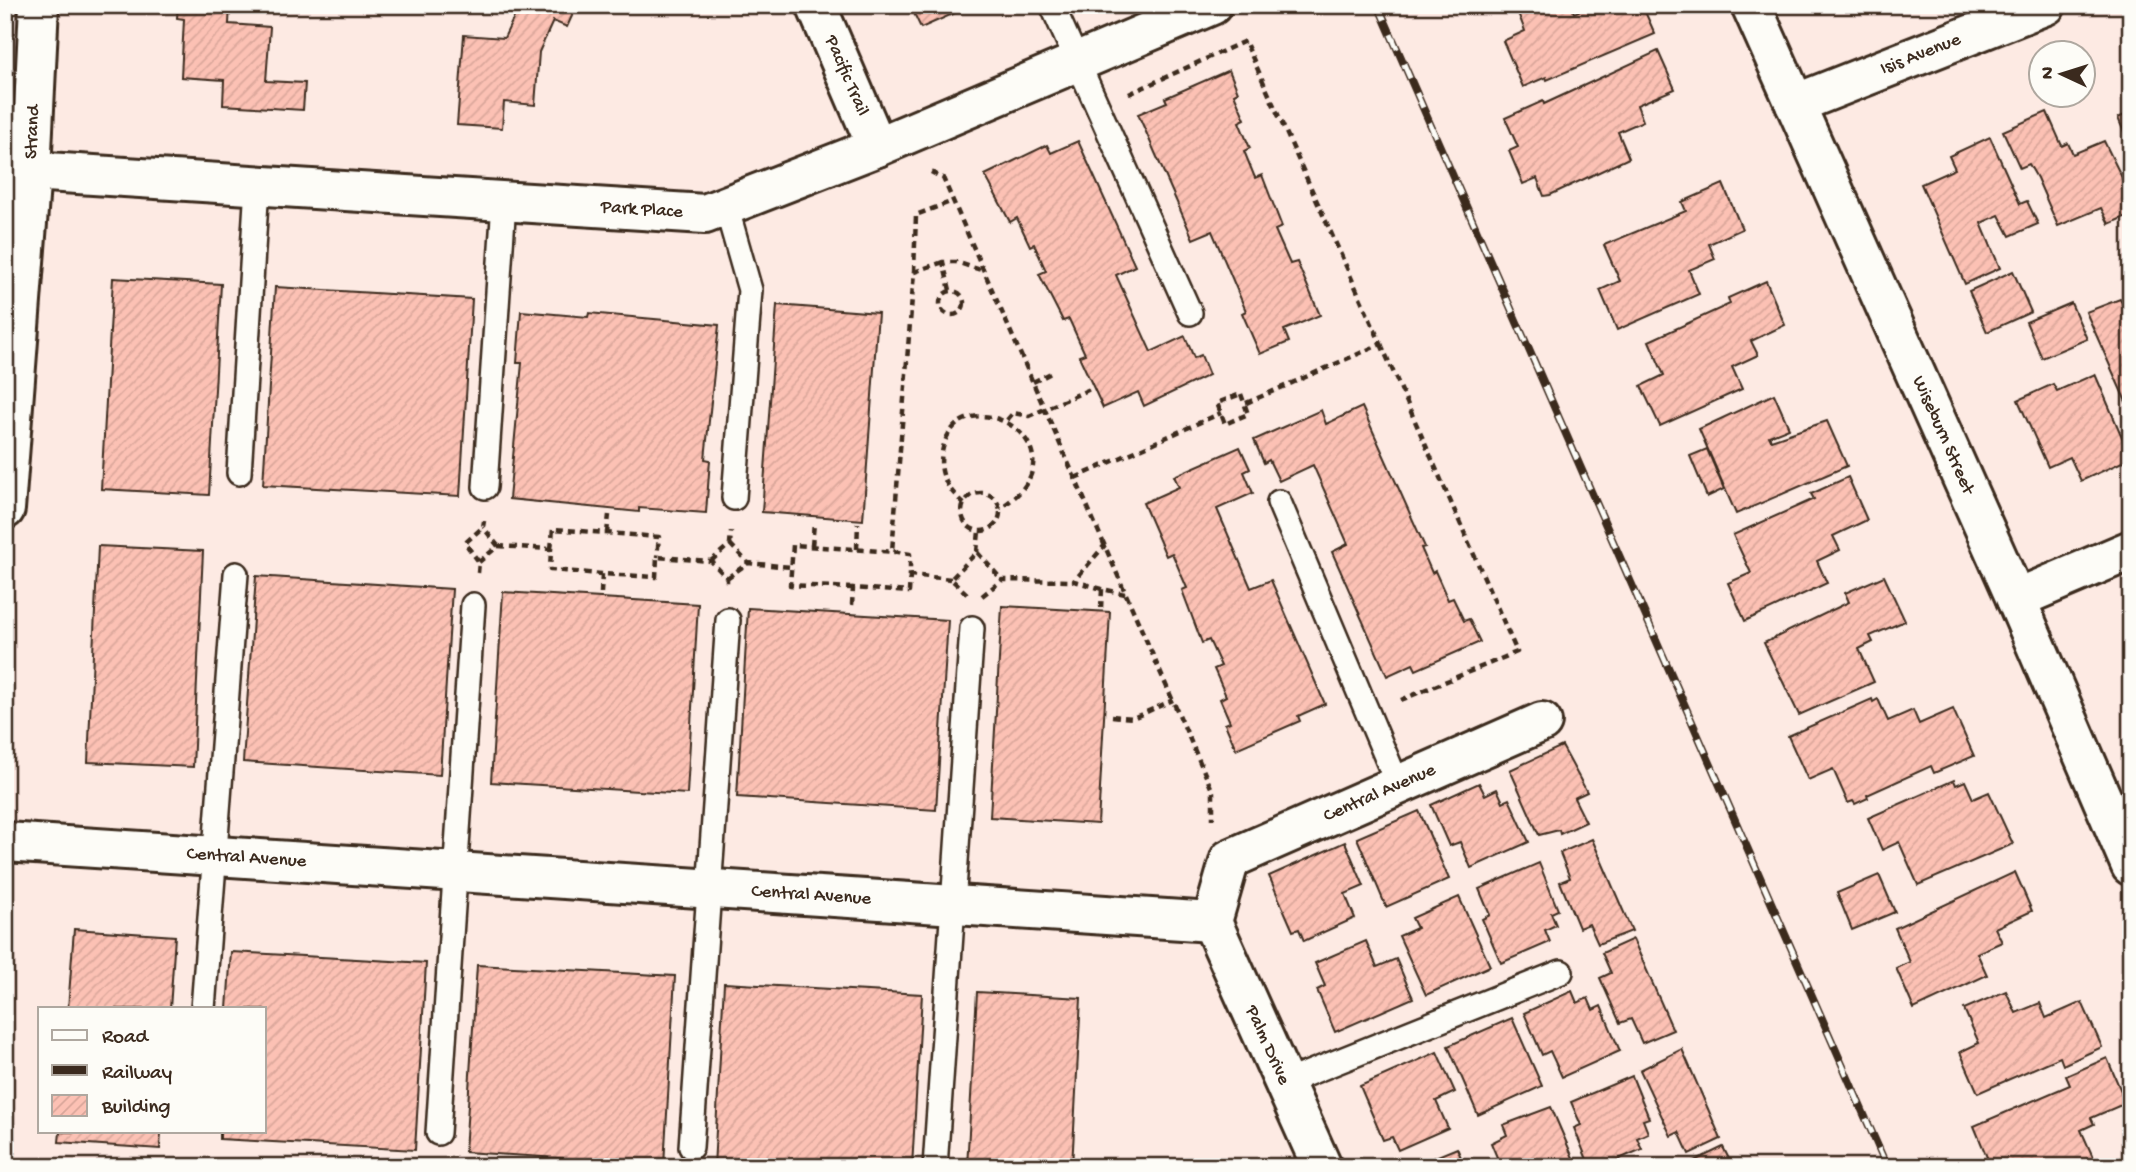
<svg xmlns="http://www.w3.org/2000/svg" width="2136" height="1172" viewBox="0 0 2136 1172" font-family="'Gochi Hand',sans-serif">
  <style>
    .building { fill: url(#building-hatch); stroke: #3b2a1e; stroke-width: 2 }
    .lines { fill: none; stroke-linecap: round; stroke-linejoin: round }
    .lane-casing { stroke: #3b2a1e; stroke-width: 28 }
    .street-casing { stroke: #3b2a1e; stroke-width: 44 }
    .path { stroke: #3b2a1e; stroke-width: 4.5; stroke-dasharray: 7 5; stroke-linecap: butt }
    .lane { stroke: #fdfcf7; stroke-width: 23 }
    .street { stroke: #fdfcf7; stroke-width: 38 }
    .rail-casing { stroke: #3b2a1e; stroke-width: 8 }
    .rail { stroke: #fdfcf7; stroke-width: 5; stroke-dasharray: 16; stroke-linecap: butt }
    .labels { text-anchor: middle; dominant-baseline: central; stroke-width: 5; stroke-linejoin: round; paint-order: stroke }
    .street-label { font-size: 19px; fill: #3b2a1e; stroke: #fdfcf7 }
  </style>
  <defs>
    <pattern id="building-hatch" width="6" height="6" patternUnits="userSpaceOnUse" patternTransform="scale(1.75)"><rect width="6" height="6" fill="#fcc1b4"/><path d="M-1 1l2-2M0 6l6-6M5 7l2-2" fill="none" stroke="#d9a69a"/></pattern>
  </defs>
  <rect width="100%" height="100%" fill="#fdeae3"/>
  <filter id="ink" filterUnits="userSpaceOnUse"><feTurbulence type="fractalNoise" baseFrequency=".0143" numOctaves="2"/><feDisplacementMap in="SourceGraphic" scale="14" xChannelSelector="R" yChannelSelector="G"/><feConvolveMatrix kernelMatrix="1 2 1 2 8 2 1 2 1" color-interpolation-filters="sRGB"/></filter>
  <g filter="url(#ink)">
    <g class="building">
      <path d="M178,5H230L229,24L270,27L266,81L305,83L303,110L223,105L224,80L181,77L184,19L177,18Z"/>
      <path d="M515,5H577L567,27L553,21L539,52L535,105L504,102L502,128L457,125L464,35L504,38L519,7Z"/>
      <path d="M910,5H973L921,28Z"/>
      <path d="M1515,5H1571L1574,13L1593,5H1642L1655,34L1547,80L1546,77L1523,87L1503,41L1525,31Z"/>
      <path d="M1658,51L1675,89L1637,105L1643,121L1618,132L1629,158L1550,195L1544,196L1537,178L1523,184L1509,151L1518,147L1505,118L1543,101L1544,104Z"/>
      <path d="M1229,70L1238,92L1234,94L1245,119L1239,122L1250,148L1244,151L1255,178L1262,175L1282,227L1275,230L1290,264L1297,262L1320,315L1284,330L1289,342L1260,354L1242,313L1246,311L1212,231L1193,239L1138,114L1167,102L1165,98Z"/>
      <path d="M2047,112L2062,146L2068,143L2073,154L2104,141L2131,196V214L2109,224L2101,208L2058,226L2037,178L2029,164L2020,168L2003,131Z"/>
      <path d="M2131,112V148L2118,118Z"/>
      <path d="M1990,137L2020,204L2027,201L2038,224L2010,236L1999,215L1981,223L2000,268L1965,284L1921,184L1955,169L1949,156Z"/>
      <path d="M1078,141L1135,266L1116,275L1151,352L1185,336L1194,358L1201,355L1209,375L1144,406L1138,392L1103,408L1079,356L1085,354L1069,319L1063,321L1039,274L1046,271L1034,244L1030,246L1017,218L1010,222L985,175L1047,145L1051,153Z"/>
      <path d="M1723,184L1742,229L1709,244L1715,259L1689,270L1699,294L1617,330L1600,290L1620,281L1604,245L1686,211L1682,202Z"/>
      <path d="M2013,271L2031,312L1987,332L1969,291Z"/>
      <path d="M113,278L221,284L209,495L101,489Z"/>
      <path d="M1766,281L1785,325L1751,341L1758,355L1732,367L1742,389L1660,426L1641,386L1664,375L1649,341L1730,304L1728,298Z"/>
      <path d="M275,287L472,299L460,496L263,485Z"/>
      <path d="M2120,299L2131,321V413L2086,312Z"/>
      <path d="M2071,303L2087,339L2042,358L2026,322Z"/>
      <path d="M777,305L878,313L863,520L762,512Z"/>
      <path d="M521,311L588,317L589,313L719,325L705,459L710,460L706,513L639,508V512L509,499L522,363H517Z"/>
      <path d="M2095,374L2131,458L2081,481L2070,457L2048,467L2018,400L2053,384L2057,391Z"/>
      <path d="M1774,394L1789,428L1769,436L1771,440L1827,421L1847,466L1736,514L1699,429Z"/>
      <path d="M1362,407L1425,547L1421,548L1432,573L1435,571L1448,600L1453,598L1464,621L1469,619L1480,642L1416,670L1413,664L1387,676L1332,552L1348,544L1313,465L1279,481L1269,460L1264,463L1254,440L1321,410L1326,424Z"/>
      <path d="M1240,447L1250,469L1244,472L1253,493L1217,509L1251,588L1271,580L1325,704L1298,716L1300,721L1236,749L1225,724L1230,722L1220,699L1226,696L1214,669L1221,666L1209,640L1202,643L1182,590L1187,588L1172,553L1166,556L1143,503L1179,487L1174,476Z"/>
      <path d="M1707,449L1724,489L1707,497L1690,456Z"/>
      <path d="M1848,477L1867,520L1833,536L1840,550L1817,561L1827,583L1745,621L1728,583L1751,573L1733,535L1814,499L1811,494Z"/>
      <path d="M98,546L203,551L193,767L88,762Z"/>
      <path d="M256,576L452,589L440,775L243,762Z"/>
      <path d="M1884,576L1905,621L1870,636L1873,642L1859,649L1874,682L1799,715L1764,643L1849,602L1845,593Z"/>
      <path d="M503,592L698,604L687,794L491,782Z"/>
      <path d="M1002,606L1110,612L1098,824L990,817Z"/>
      <path d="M748,608L948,620L936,810L737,797Z"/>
      <path d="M1872,699L1873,702L1878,699L1888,721L1913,710L1919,724L1953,709L1974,756L1934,773L1931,766L1867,795L1868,798L1855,804L1853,801L1848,803L1833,769L1808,780L1788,736Z"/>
      <path d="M1562,746L1587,792L1574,798L1586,822L1560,834L1559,830L1539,835L1510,770Z"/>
      <path d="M1954,780L1956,785L1965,781L1973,799L1989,792L2013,844L1918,885L1899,842L1882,850L1868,818Z"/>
      <path d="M1479,783L1485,795L1497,789L1503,802L1509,799L1529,842L1471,868L1460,842L1449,846L1431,805Z"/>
      <path d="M1419,811L1449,879L1386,907L1357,838Z"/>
      <path d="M1592,839L1632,931L1598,944L1589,924L1579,928L1560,882L1570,878L1560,853Z"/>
      <path d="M1345,842L1364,886L1345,894L1355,918L1304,941L1299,929L1293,931L1269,876Z"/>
      <path d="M1539,863L1558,910L1551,913L1556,925L1545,930L1550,942L1501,963L1482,919L1490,915L1479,889Z"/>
      <path d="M2015,872L2032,911L1995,928L2002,942L1977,953L1987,975L1914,1009L1896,968L1910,962L1895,928Z"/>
      <path d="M1879,875L1895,912L1852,930L1837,893Z"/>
      <path d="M1459,897L1490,966L1426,995L1399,936L1417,928L1412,918Z"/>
      <path d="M74,929L175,936L170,1009H68Z"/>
      <path d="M1633,939L1673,1030L1642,1043L1631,1019L1620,1023L1600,978L1611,973L1602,953Z"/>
      <path d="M1366,941L1377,967L1396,959L1413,998L1335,1032L1317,990L1325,986L1315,963Z"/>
      <path d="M231,952L426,963L415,1150L220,1139V1132H264V1009H227Z"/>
      <path d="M477,965L675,976L664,1165L465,1152Z"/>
      <path d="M724,983L922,994L912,1167H714Z"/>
      <path d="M1572,991L1577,1003L1588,998L1593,1010L1601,1006L1620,1051L1562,1077L1550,1051L1542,1055L1524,1013Z"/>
      <path d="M2006,991L2016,1013L2040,1003L2046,1018L2082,1002L2102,1047L2063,1065L2060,1057L1978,1093L1960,1052L1979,1043L1964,1009Z"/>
      <path d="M977,992L1081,998L1072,1167H967Z"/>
      <path d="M1512,1018L1542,1086L1478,1115L1448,1046Z"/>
      <path d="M1682,1049L1721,1139L1689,1154L1679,1132L1671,1136L1640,1070Z"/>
      <path d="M1437,1052L1455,1092L1436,1101L1448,1128L1398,1150L1392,1137L1383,1140L1360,1086Z"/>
      <path d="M2107,1058L2126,1103L2091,1118L2094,1124L2081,1130L2096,1164L2088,1167H1991L1974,1126L2070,1085L2066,1076Z"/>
      <path d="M1632,1076L1649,1118L1643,1120L1648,1133L1637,1138L1642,1149L1601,1167H1590L1574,1128L1581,1125L1571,1102Z"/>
      <path d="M1551,1107L1577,1167H1501L1491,1143L1507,1135L1503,1125Z"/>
      <path d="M60,1132H161L160,1149L59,1142Z"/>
      <path d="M1723,1147L1733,1167H1694L1692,1162Z"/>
      <path d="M1457,1148L1465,1167H1411Z"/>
    </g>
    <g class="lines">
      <g class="lane-casing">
        <g id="lane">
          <path d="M1052,5L1190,313"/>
          <path d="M726,206L750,290L734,498"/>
          <path d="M239,473L257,186"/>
          <path d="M485,487L504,202"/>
          <path d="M1279,502L1398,785"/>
          <path d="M203,1009L236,574"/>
          <path d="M1284,1083L1561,972"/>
          <path d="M438,1133L473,605"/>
          <path d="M691,1147L728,620"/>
          <path d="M935,1167L972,628"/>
        </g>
      </g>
      <g class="street-casing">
        <g id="street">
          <path id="s1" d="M816,5L877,147"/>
          <path id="s2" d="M1751,5L2016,599L2131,866"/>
          <path id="s3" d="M1795,104L2046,5"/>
          <path id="s4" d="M31,171L705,214L877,147L1212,5"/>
          <path id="s5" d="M5,509L31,171L39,5"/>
          <path d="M2016,599L2131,550"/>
          <path id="s6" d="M5,842L1212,922"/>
          <path id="s7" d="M1212,922L1230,859L1542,722"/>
          <path id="s8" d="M1212,922L1322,1167"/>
        </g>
      </g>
      <g class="path">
        <path d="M1129,94L1245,41L1381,344L1244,404"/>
        <path d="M931,172L943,178L1213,792V819"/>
        <path d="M943,262L914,272L892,551L910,554V575L951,579"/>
        <path d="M914,272L916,215L953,201"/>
        <path d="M950,290L943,262H956L984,271"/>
        <circle cx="952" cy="303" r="12"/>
        <path d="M1381,344L1517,652L1401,700"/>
        <path d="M1033,382L1053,372"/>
        <path d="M1241,394L1248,414L1225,424L1217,403Z"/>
        <path d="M1007,420L1013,413L1029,416L1090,389"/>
        <path d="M1075,478L1221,413"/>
        <circle cx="981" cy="512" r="19"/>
        <path d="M964,504C948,489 938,475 942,452C958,369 1095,448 1000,508"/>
        <path d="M607,533L609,515"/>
        <path d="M730,544L748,563"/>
        <path d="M498,546L551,549L550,570L602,574"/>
        <path d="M812,546L814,523"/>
        <path d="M551,549L553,529L659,537L657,557"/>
        <path d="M857,549L858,523"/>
        <path d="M977,552L979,531"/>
        <path d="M711,561L730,544L731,532"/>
        <path d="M479,562L498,546L483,527"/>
        <path d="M478,573L479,562L465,543L483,527L484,521"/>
        <path d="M727,578L748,563L791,567"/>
        <path d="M853,588L790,585L793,545L895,552"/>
        <path d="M1102,589L1074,581L1105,545"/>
        <path d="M601,593L602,574L656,577L657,557L711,561L727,578V585"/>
        <path d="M967,594L951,579L977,552L1002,580"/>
        <path d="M982,596L1002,580L1074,581"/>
        <path d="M852,605L853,588L909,592L910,575"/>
        <path d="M1101,608L1102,589L1125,594"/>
        <path d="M1112,716L1133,718L1173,700"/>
      </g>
      <use href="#lane" class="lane"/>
      <use href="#street" class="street"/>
      <g class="rail-casing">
        <path id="rail" d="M1378,5L1887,1167"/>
      </g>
      <use href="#rail" class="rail"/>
    </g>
  </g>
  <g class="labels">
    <g class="street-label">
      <text stroke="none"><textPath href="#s3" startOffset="135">Isis Avenue</textPath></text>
      <text stroke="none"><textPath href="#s1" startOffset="77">Pacific Trail</textPath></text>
      <text stroke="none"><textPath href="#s5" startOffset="378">Strand</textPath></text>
      <text stroke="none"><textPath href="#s4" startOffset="612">Park Place</textPath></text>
      <text stroke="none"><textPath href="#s2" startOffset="471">Wiseburn Street</textPath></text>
      <text stroke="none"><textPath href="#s7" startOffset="229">Central Avenue</textPath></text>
      <text stroke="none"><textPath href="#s6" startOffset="242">Central Avenue</textPath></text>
      <text stroke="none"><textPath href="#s6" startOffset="808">Central Avenue</textPath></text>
      <text stroke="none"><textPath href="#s8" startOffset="135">Palm Drive</textPath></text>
    </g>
  </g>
  <rect width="2136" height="1172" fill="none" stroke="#fdfcf7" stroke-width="28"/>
  <rect x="14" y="14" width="2108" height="1144" fill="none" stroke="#3b2a1e" stroke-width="2.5" filter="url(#ink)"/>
  <rect x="38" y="1007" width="228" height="126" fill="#fdfcf7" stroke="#afa8a0" stroke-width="2"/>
  <rect x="52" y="1030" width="35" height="10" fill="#fdfcf7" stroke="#afa8a0" stroke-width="2"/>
  <text x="102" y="1042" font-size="21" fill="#3b2a1e">Road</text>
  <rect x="52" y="1065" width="35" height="10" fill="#3b2a1e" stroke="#afa8a0" stroke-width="2"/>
  <text x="102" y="1078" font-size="21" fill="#3b2a1e">Railway</text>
  <rect x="52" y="1095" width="35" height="21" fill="url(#building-hatch)" stroke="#afa8a0" stroke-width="2"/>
  <text x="102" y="1112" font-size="21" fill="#3b2a1e">Building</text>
  <g transform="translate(2062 74) rotate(274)"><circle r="33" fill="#fdfcf7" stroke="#afa8a0" stroke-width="2"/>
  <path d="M0-5L12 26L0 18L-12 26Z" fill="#3b2a1e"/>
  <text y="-10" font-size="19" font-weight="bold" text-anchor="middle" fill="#3b2a1e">N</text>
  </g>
</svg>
